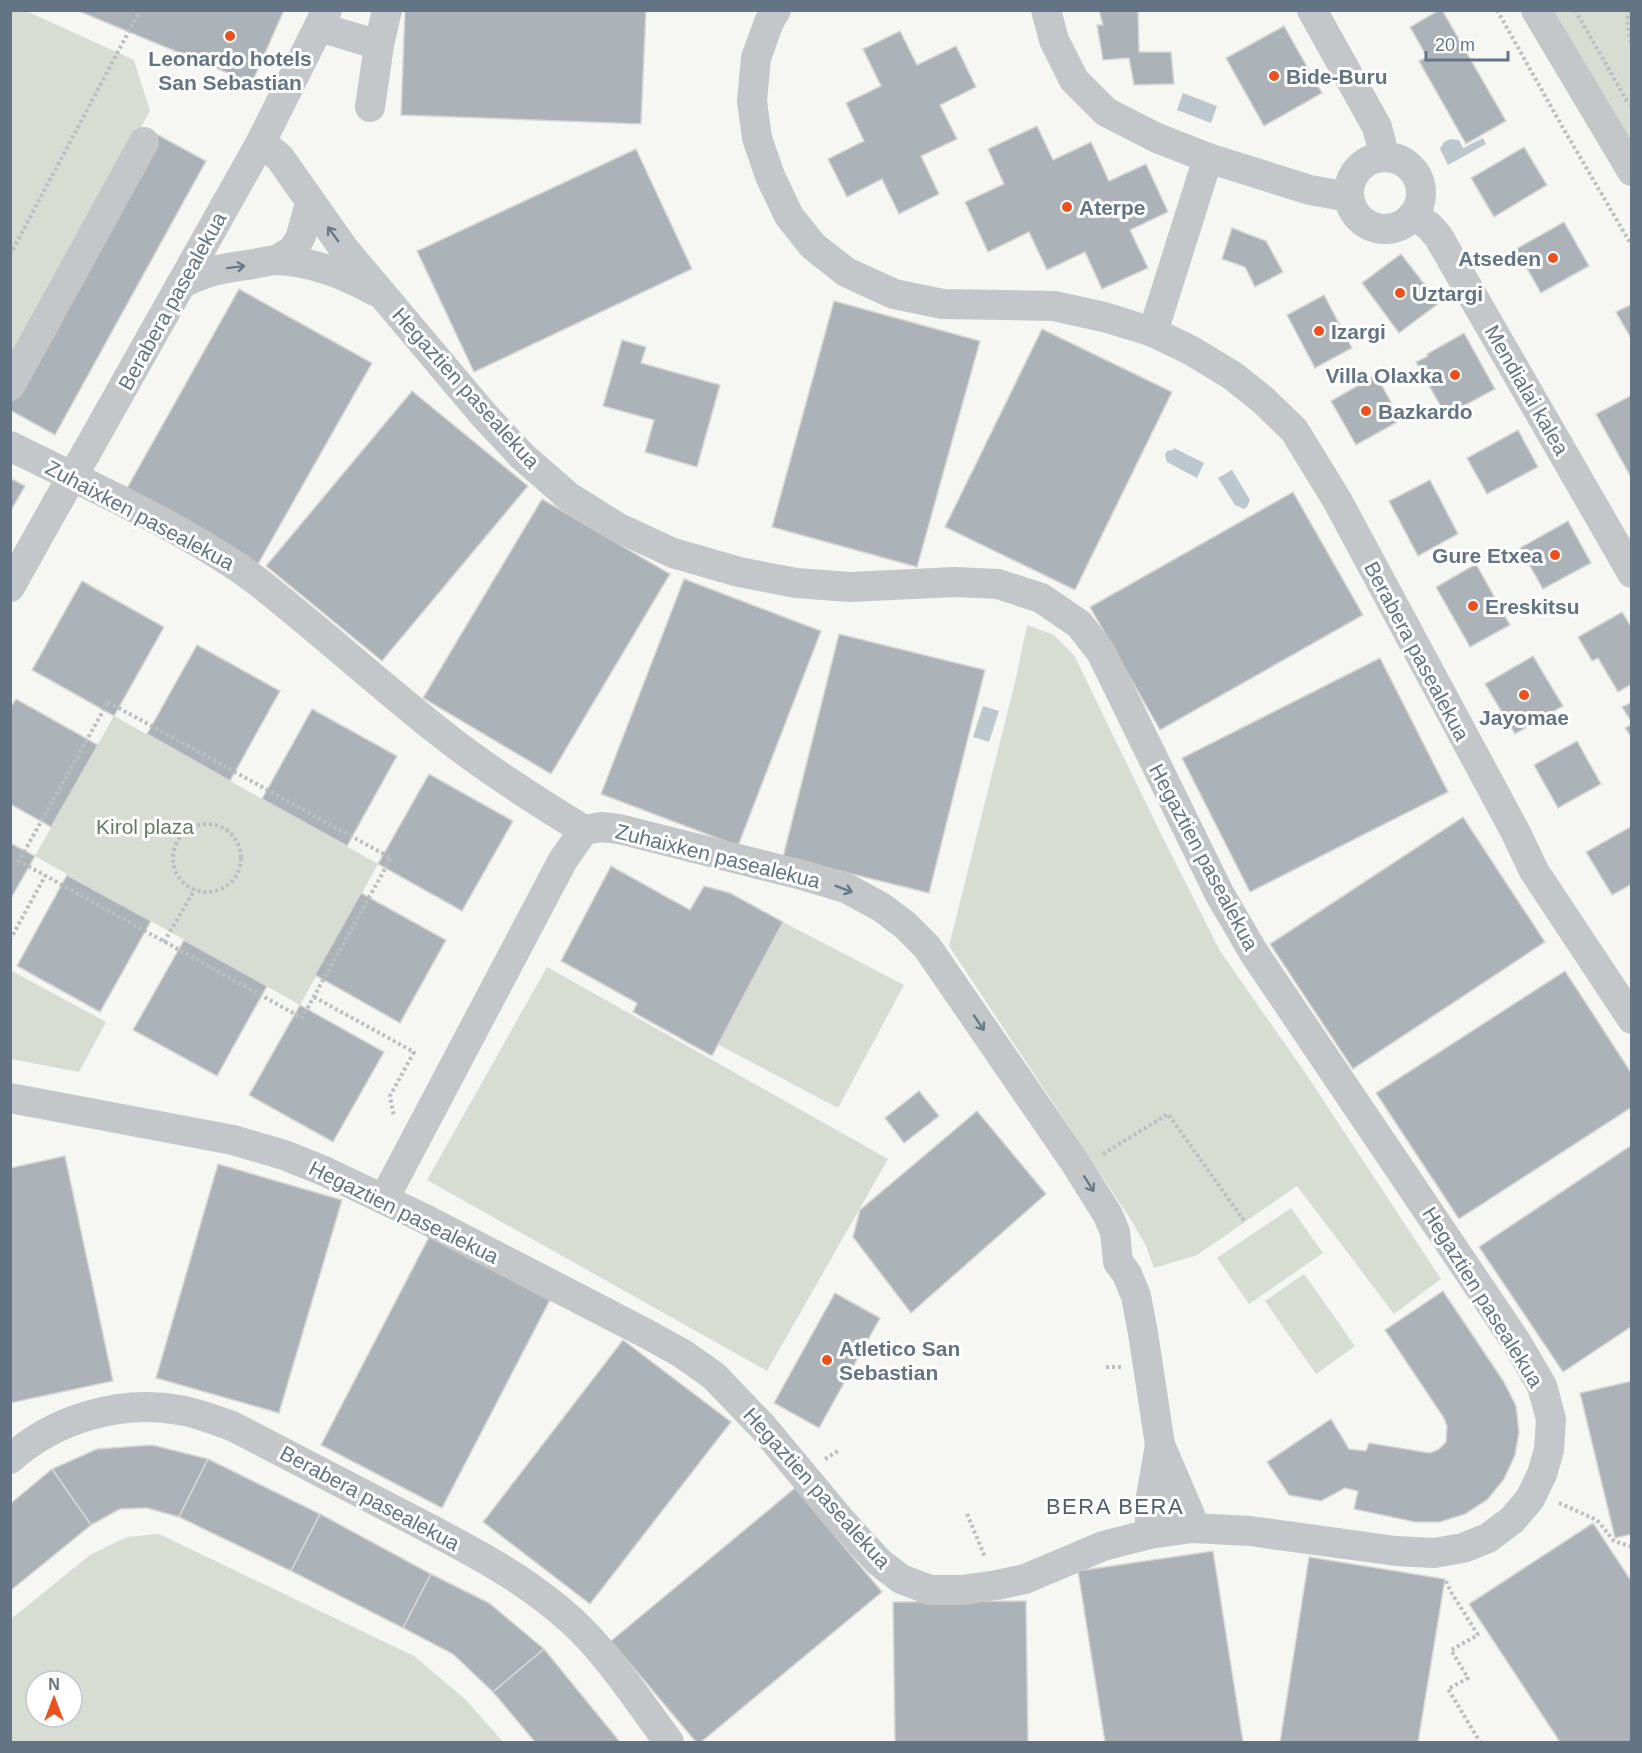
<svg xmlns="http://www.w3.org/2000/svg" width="1642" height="1753" viewBox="0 0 1642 1753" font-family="Arial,sans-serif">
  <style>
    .green { fill: #d7ddd3; fill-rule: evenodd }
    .water { fill: #bcc8cd }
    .building { fill: #abb3b9; stroke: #d7d7d5; stroke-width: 1.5 }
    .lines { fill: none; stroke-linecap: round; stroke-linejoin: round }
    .path { stroke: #bcbfc1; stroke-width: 4; stroke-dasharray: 3 3; stroke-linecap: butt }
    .minor { stroke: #c3c7ca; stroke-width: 30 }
    .minor-bridge { stroke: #c3c7ca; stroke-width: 30 }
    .oneway { stroke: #687988 }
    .poi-dot { fill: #eb501d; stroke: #fff; stroke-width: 2 }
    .labels { text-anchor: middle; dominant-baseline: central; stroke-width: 6; stroke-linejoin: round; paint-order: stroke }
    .poi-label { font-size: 21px; font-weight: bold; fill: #637585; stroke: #fff; text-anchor: start }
    .street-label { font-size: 21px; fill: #637585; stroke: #fff }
    .park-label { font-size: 21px; fill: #677b62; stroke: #fff }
    .neighbourhood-label { font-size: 22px; letter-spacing: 1.5px; fill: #525e69; stroke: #fff }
  </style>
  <rect width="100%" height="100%" fill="#f6f6f2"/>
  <g class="green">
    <path d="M24,10L134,60L150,111L11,357L10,11Z"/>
    <path d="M1546,11H1631V155Z"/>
    <path d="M1027,625L1054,635L1074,655L1160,832L1220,951L1306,1074L1441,1279L1394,1314L1297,1186L1197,1255L1154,1268L1146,1246L1131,1220L949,946L1016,678Z"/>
    <path d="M114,716L378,864L300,1005L35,856Z"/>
    <path d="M783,922L904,985L838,1108L717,1044Z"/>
    <path d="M547,967L888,1159L767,1371L427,1180Z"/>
    <path d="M10,970L106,1022L79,1072L11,1059Z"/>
    <path d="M1291,1208L1323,1253L1249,1304L1217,1258Z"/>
    <path d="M1304,1274L1355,1346L1316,1374L1265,1301Z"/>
    <path d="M159,1534L414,1656L466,1700L503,1742H11V1619L90,1555L127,1537ZM36,1681H72V1717H36Z"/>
  </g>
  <g class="water">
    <path d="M1183,93L1217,106L1211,123L1177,110Z"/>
    <path d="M1483,138L1486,144L1448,165L1440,149L1444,142L1451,139L1459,140L1463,148Z"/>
    <path d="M1174,448L1204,463L1197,478L1167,462L1165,455L1167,451L1173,450Z"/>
    <path d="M1232,470L1250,500L1247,507L1244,509L1235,505L1218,478Z"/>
    <path d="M983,706L999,711L989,742L973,737Z"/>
  </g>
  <g class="building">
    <path d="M76,10H284L252,83Z"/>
    <path d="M405,10H646L641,124L401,115Z"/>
    <path d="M1099,10H1138L1139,52H1171L1174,84L1134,85L1129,58L1103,60L1097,25H1103Z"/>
    <path d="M1439,10H1442L1506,121L1466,144L1419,61L1427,57L1410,27Z"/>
    <path d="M1284,26L1322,93L1264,126L1226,58Z"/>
    <path d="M900,31L917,65L956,46L976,87L940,105L957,139L921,156L939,194L899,214L882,179L847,197L828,159L864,141L846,103L881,86L863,49Z"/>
    <path d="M1037,126L1053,160L1091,142L1109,181L1146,164L1168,212L1130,230L1148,268L1102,289L1085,252L1047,270L1029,232L988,252L965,202L1004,184L988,149Z"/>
    <path d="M158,135L206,161L55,435L10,410V402Z"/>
    <path d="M1524,147L1547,185L1494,217L1471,178Z"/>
    <path d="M636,149L692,269L474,372L417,251Z"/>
    <path d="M1564,222L1589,266L1541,293L1516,249Z"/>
    <path d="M1232,228L1266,241L1283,272L1255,287L1245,267L1222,259Z"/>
    <path d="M1401,254L1439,303L1399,333L1362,283Z"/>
    <path d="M239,289L372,363L258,564L126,490Z"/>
    <path d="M1324,295L1352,348L1315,368L1287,315Z"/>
    <path d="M834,301L980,341L917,567L772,527Z"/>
    <path d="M1632,304V340L1616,312Z"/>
    <path d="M1042,329L1172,392L1075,590L945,527Z"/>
    <path d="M1464,333L1495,389L1458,409L1456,405L1444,412L1416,362L1428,356L1427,354Z"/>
    <path d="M622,340L646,347L641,363L720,385L697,467L645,452L654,420L603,406Z"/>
    <path d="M1376,375L1401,420L1356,445L1331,401Z"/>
    <path d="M412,391L528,486L382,661L266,566Z"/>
    <path d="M1632,395V479L1596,414Z"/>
    <path d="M1518,430L1538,467L1487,494L1467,458Z"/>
    <path d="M10,478L25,486L10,512Z"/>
    <path d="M1430,480L1458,534L1418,556L1389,501Z"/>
    <path d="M1293,492L1363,615L1160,730L1090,607Z"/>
    <path d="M542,499L670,574L551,774L423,698Z"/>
    <path d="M1568,521L1591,563L1543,589L1520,548Z"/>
    <path d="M1476,564L1510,625L1470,647L1436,587Z"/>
    <path d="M684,579L821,631L738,846L601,794Z"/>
    <path d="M82,581L164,627L114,716L32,670Z"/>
    <path d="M1622,612L1632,628V684L1618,692L1598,658L1592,661L1578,637Z"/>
    <path d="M839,634L985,670L929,893L783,857Z"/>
    <path d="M197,645L280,691L230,781L147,734Z"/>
    <path d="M1533,656L1563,706L1515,734L1485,684Z"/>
    <path d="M1380,658L1448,792L1250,892L1182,758Z"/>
    <path d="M16,699L98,745L51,827L10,804V708Z"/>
    <path d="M1632,702V723L1622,707Z"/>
    <path d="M312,709L397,756L347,846L262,799Z"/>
    <path d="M1632,724V738L1625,728Z"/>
    <path d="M1577,741L1601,784L1558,808L1534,765Z"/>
    <path d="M429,774L513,821L462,911L378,864Z"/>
    <path d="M1463,817L1545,942L1353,1069L1270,944Z"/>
    <path d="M1632,826V884L1612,895L1586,852Z"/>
    <path d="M10,843L35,856L10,900Z"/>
    <path d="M611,866L690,910L704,886L730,893L783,922L712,1056L633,1012L637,1003L561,961Z"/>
    <path d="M67,875L151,921L100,1012L17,966Z"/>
    <path d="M361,893L446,940L400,1023L315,975Z"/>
    <path d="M184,940L267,986L217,1076L133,1030Z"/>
    <path d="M1565,971L1632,1074V1107L1459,1219L1376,1093Z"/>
    <path d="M300,1005L384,1052L333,1142L249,1095Z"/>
    <path d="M919,1091L939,1116L904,1143L885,1118Z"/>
    <path d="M977,1111L1046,1194L911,1313L853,1237L860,1210Z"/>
    <path d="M1632,1145V1326L1563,1372L1479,1247Z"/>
    <path d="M65,1156L113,1381L10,1403V1168Z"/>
    <path d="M218,1164L342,1200L279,1413L156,1378Z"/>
    <path d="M429,1237L550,1300L442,1508L321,1445Z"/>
    <path d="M1443,1291L1504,1382L1516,1406L1519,1432L1515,1455L1504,1479L1487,1500L1465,1514L1440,1522H1415L1354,1509L1358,1491L1345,1488L1321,1501L1289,1495L1267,1462L1331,1419L1349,1449L1366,1451L1369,1443L1430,1453L1439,1449L1446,1442L1447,1426L1444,1418L1385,1330Z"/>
    <path d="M835,1293L880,1318L819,1428L774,1403Z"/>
    <path d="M623,1340L731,1422L590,1604L483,1522Z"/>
    <path d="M1632,1381V1534L1615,1538L1580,1393Z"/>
    <path d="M152,1445L208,1459L179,1517L147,1508L120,1509L91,1525L52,1469L97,1449Z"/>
    <path d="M208,1459L320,1514L291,1571L179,1517Z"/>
    <path d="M52,1469L91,1525L10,1591V1504Z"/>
    <path d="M795,1488L882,1592L701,1742H696L611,1641Z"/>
    <path d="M320,1514L431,1574L403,1628L291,1571Z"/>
    <path d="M1593,1523L1632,1582V1742H1560L1469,1604Z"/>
    <path d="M1213,1551L1243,1742H1105L1078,1571Z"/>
    <path d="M1309,1557L1445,1579L1418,1742H1280Z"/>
    <path d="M431,1574L489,1603L544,1649L493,1692L453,1654L403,1628Z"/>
    <path d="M1026,1601L1028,1742H895L893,1602Z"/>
    <path d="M544,1649L620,1742H535L493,1692Z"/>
  </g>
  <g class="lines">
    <g class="path">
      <path d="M1497,10L1563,128L1632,246"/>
      <path d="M1575,10L1627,101L1632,105"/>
      <path d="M1629,10L1627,21L1632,49"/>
      <path d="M10,255L138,14"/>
      <path d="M108,702L391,858L302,1018L19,861Z"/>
      <circle cx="207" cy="858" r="34"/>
      <path d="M10,940L45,876"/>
      <path d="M164,942L195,889"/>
      <path d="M314,997L414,1052L390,1096L394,1117"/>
      <path d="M1103,1154L1168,1114L1245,1222"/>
      <path d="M1106,1367H1121"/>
      <path d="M825,1459L838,1451"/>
      <path d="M1559,1503L1597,1520L1614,1541L1632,1547"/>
      <path d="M967,1514L985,1557"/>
      <path d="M1446,1581L1451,1592L1478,1635L1451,1650L1468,1678L1448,1689L1480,1742"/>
    </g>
    <g class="minor">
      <path d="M776,10L769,22L756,58L752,101L757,138L770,176L789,216L813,246L846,272L894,294L943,304L1054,306L1104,317L1153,332L1192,351L1233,376L1263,400L1294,430L1337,500L1516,833L1534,871L1632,1019"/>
      <path d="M1046,10L1054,40L1074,80L1106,112L1157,138L1208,158L1310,190L1349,197"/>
      <path d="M1312,10L1377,127L1381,142L1382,157"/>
      <path d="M1536,10L1632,171"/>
      <path d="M319,27L379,45"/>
      <path d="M370,107L379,45L387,10"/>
      <circle cx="1385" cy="193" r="36"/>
      <path d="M1413,215L1429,226L1438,236L1632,573"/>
      <path d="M277,260L294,249L301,236L310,203"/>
      <path d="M181,284C207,271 219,269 247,265C257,264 269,260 279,260C313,262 346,275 375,291"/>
      <path d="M1153,332L1208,158"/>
      <path d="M10,386L144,142"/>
      <path d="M10,446C86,484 165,519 236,566C262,583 286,605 311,625C353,660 394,696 437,730C483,767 533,799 584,830L601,827L619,829L802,875L846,888L881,907L905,925L927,947L1074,1161L1108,1215L1115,1232L1118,1262L1127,1274L1136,1296L1143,1333L1160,1445L1190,1515L1192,1528"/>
      <path d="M86,453L261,142L327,10"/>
      <path d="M10,587L57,503"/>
      <path d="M10,1098L233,1140L284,1155L324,1171L423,1218L647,1334L683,1354L714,1376L763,1427L843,1523L879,1562L901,1579L930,1590H962L997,1585L1025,1579L1103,1546L1150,1534L1192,1528L1250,1531L1396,1551L1434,1553L1463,1548L1488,1538L1512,1520L1530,1499L1542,1474L1549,1450L1551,1419L1542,1386L1517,1343L1254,953L1219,893L1101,652L1079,624L1041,598L998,584L955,582L850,587L796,583L739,572L673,553L617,527L569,497L522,456L483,414L344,249L280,158L261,142"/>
      <path d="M384,1199L563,860L584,830"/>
      <path d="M10,1459C54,1419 121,1399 179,1410C198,1413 215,1420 232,1426C292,1457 351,1488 411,1519C468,1549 524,1577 572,1621C610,1656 638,1701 669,1742"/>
      <path d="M1150,1534V1502L1160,1445"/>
    </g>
    <path class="minor-bridge" d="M57,503L86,453"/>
  </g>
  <defs><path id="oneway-shaft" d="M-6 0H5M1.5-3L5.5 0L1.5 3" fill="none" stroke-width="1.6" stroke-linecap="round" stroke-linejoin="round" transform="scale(1.5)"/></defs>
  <g class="oneway">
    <use href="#oneway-shaft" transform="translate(333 234) rotate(-126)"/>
    <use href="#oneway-shaft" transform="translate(236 267) rotate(-7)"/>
    <use href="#oneway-shaft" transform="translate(844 889) rotate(21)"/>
    <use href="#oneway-shaft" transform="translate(979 1023) rotate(56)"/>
    <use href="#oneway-shaft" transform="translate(1089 1184) rotate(58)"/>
  </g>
  <g class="poi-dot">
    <circle cx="230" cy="36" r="6"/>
    <circle cx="1274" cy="76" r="6"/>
    <circle cx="1067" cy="207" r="6"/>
    <circle cx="1553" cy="258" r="6"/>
    <circle cx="1400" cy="293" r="6"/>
    <circle cx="1319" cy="331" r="6"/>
    <circle cx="1455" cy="375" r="6"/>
    <circle cx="1366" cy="411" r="6"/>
    <circle cx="1555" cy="555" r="6"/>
    <circle cx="1473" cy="606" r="6"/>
    <circle cx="1524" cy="695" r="6"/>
    <circle cx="827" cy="1360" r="6"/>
  </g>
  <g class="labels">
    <g class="poi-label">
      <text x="230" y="58" text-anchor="middle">Leonardo hotels<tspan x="230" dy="24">San Sebastian</tspan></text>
      <text x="1286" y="76">Bide-Buru</text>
      <text x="1079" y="207">Aterpe</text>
      <text x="1541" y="258" text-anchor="end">Atseden</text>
      <text x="1412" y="293">Uztargi</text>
      <text x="1331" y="331">Izargi</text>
      <text x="1443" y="375" text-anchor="end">Villa Olaxka</text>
      <text x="1378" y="411">Bazkardo</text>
      <text x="1543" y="555" text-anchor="end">Gure Etxea</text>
      <text x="1485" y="606">Ereskitsu</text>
      <text x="1524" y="717" text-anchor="middle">Jayomae</text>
      <text x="839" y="1348">Atletico San<tspan x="839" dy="24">Sebastian</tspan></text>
    </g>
    <g class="street-label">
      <text transform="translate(172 301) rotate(-61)">Berabera pasealekua</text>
      <text transform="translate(466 388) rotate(48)">Hegaztien pasealekua</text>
      <text transform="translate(1527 390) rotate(60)">Mendialai kalea</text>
      <text transform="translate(140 515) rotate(28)">Zuhaixken pasealekua</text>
      <text transform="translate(1417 651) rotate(62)">Berabera pasealekua</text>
      <text transform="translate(718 856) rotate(14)">Zuhaixken pasealekua</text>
      <text transform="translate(1204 857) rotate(62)">Hegaztien pasealekua</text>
      <text transform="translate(404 1212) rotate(26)">Hegaztien pasealekua</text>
      <text transform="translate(1483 1297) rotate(58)">Hegaztien pasealekua</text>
      <text transform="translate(817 1488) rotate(48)">Hegaztien pasealekua</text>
      <text transform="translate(370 1498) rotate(28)">Berabera pasealekua</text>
    </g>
    <g class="park-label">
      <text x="145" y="826">Kirol plaza</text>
    </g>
    <g class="neighbourhood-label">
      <text x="1115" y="1506">BERA BERA</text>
    </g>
  </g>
  <rect width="1642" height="1753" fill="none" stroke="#637585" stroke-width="24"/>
  <g transform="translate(54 1699)"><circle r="28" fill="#ffffff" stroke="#c1c8ce" stroke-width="1.5"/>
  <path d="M0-4.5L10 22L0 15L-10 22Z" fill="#eb501d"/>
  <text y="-9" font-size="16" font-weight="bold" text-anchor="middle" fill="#637585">N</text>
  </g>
  <path d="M1426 51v9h82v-9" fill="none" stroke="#637585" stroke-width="3"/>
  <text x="1435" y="51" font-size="18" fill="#637585" stroke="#ffffff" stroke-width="4.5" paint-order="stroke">20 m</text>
</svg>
